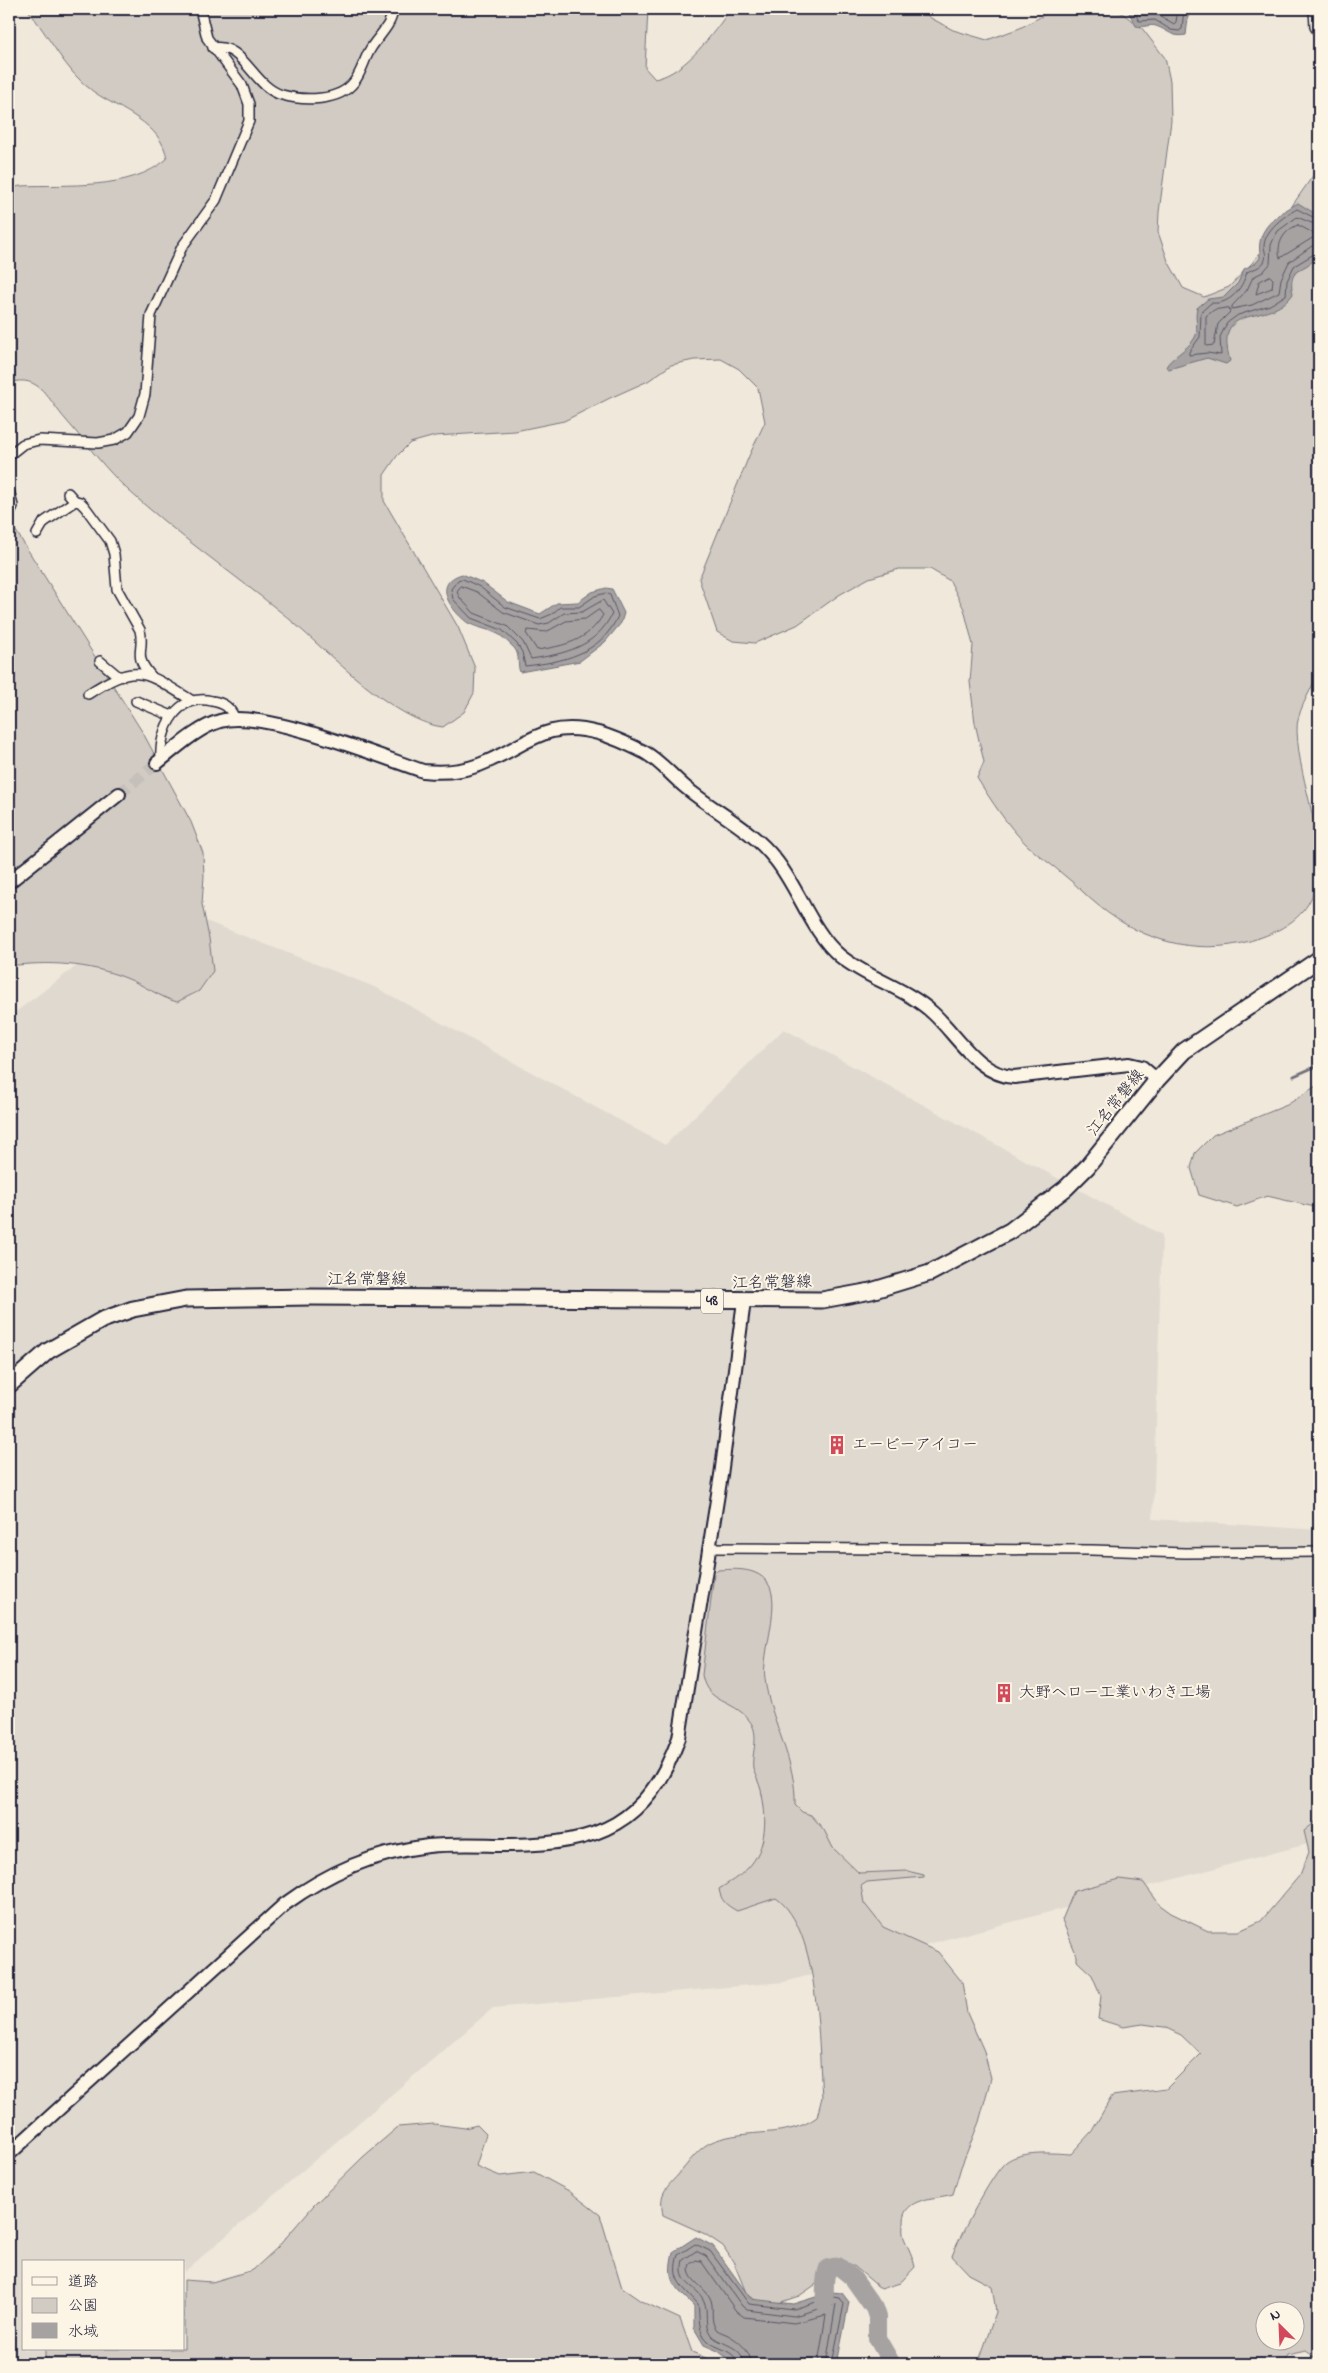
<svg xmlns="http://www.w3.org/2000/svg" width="1328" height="2373" viewBox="0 0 1328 2373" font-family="'Indie Flower','Klee One',sans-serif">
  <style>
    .built { fill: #e0d9cf }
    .green { fill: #d1cbc3; stroke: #7a767f; fill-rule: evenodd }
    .water { fill: #a6a2a2; stroke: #716f79 }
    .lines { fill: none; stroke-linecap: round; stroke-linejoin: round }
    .shore { stroke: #575564; stroke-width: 1 }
    .stream { stroke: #716f79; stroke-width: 3 }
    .river { stroke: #a6a2a2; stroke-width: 18 }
    .secondary-tunnel { stroke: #c6c0bb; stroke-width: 12; stroke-dasharray: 12 6; stroke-linecap: butt }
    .street-casing { stroke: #22223b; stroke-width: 12 }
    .secondary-casing { stroke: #22223b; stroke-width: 16 }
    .primary-casing { stroke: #22223b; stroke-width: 19 }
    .street { stroke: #fcf5e5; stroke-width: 9 }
    .secondary { stroke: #fcf5e5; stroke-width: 12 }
    .primary { stroke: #fcf5e5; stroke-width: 15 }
    .labels { text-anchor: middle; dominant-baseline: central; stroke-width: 4; stroke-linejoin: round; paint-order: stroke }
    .shield { fill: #fcf5e5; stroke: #63616e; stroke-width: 1 }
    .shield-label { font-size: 15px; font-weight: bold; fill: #22223b }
    .street-label { font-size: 16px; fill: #22223b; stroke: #fcf5e5 }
    .poi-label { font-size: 16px; fill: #22223b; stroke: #fcf5e5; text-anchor: start }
  </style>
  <rect width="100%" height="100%" fill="#efe8db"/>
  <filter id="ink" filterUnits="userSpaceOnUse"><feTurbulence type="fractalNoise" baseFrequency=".02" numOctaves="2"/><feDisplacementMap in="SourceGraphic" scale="10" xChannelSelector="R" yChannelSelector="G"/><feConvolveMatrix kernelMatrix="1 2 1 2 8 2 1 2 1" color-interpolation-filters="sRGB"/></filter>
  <g filter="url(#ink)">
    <path class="built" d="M160,903L377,988L665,1145L784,1029L1162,1235L1153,1519L1319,1530V1841L784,1982L493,2008L184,2272V2262H24V2349H94L76,2364H9V1017Z"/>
    <g class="green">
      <path d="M27,9H648L645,68L655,79C687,72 712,34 731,9H923L929,17L953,30L987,40L1020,28L1055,9H1116L1141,27L1165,58L1170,81L1171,121L1159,212L1158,232L1168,261L1183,288L1204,297L1229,287L1253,262L1319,167V677L1316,678C1309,694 1296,713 1297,731C1299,787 1328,835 1314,891C1306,916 1284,929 1262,937C1206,958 1145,944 1099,906C1087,897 1077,885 1065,876C1053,865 1038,856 1027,845C1007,825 992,802 977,778L984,762L975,723L970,682L973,645L964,609L950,581L930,569H899L869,578L839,595L797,625L755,643L733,641L717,632L699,579L749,456L765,422L758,388L739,369L721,359L694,360L671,365L648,381L610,398L564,421L515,431L435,436L410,443L397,456L384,475V501L458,627L475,668L474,693L464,712L443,727C391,721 323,646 282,613C231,572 176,534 128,490C106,470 86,443 66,420C48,400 40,373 9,383V189L20,186C67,184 129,191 167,159C162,123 120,110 94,92C65,72 49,35 27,9Z"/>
      <path d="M9,520L143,733L191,822L203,853L204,876L202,904L209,938L213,971L199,991L177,1002C159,997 144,985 126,978C88,963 48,961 9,966Z"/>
      <path d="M1319,1084V1208L1267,1196L1237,1207L1199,1195L1191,1168L1195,1153L1213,1135L1287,1105Z"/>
      <path d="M718,1570C734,1569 756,1567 767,1582C783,1602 761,1653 765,1679C770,1721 797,1761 795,1805L802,1812L811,1815L824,1830L833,1848L859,1873L907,1871L924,1875V1877L867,1882L861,1886L864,1903L883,1927L938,1952L962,1982L967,2013L984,2051L991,2078L979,2122L961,2167L953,2194C936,2199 903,2197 903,2222C903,2227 902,2233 904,2238C908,2248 913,2256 915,2267L900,2283L881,2289L854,2266L832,2268L815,2285L799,2296L772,2305L759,2302L747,2295L734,2263L723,2246L705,2234L663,2215C659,2194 664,2190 678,2175C688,2164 699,2146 714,2141C748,2128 787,2139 817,2117L822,2097C818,2046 821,1930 776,1898L737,1911C726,1905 721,1901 719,1889C728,1883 739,1877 747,1869C768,1848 767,1816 761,1790C759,1782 755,1776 753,1768C751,1752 761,1735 749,1720C733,1699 707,1704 702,1675L714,1574Z"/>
      <path d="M1319,1819V2357L1318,2359L1306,2351L1287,2355L1281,2364H978L996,2312L992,2286L969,2274L952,2256C959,2238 992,2173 1006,2162C1022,2150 1052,2153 1071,2154L1092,2131L1112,2096L1166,2089L1201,2054L1181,2035L1164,2027L1143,2024L1123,2027L1098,2019L1101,1996L1092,1975L1077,1961V1956L1062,1920L1074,1891L1119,1879L1143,1882L1160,1905L1171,1913L1208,1931H1239L1261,1921L1300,1875L1309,1852L1304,1831ZM1296,2310V2340H1266V2310Z"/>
      <path d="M434,2124L465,2128L477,2125L486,2134L476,2166L500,2176L534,2172L569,2191L600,2215L622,2288L641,2301L680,2319L692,2352L713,2361L711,2364H47L45,2362V2349H184V2280L212,2282L253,2270L277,2248L314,2205L363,2157L398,2127Z"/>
    </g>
    <g class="water">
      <path d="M1127,9H1189L1186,35C1172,38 1168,30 1156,26C1150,24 1143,28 1136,26Z"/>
      <path d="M1298,203L1319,216C1319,227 1323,246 1318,255C1308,272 1286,265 1293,294C1269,329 1213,299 1230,361L1226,364L1207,358L1169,369L1166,367C1169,359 1188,349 1194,339C1200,331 1194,318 1197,308L1208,299L1224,297L1238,283L1244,269L1256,263L1260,258C1260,253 1259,247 1260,242C1263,223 1282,212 1298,203Z"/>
      <path d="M462,574L483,583L508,602L540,614L557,603L578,602L592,592L606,588L612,589L624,613L621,623L605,642L580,661L520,672C517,665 520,656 515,649C511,645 502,636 498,634C489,629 477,628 468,623C451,611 431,583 462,574Z"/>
      <path d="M696,2237L713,2246L751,2299L793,2304L832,2292L842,2293L849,2302L837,2364H735L718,2351L704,2345L694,2328V2306C674,2286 666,2282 673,2252Z"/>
    </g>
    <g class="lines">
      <g class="shore">
        <path d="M1133,9L1139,21L1155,20L1171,30L1179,31L1182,29L1184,9"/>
        <path d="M1139,9L1143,15L1157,14L1174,24L1176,22L1178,9"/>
        <path d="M1319,220L1297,209C1284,216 1264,230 1264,247C1265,252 1267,257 1264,262C1260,268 1253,269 1247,272C1242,289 1230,305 1211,303L1201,312L1200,337L1189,352V355L1207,353L1221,355L1220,337L1227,323L1238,315L1270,305L1286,295L1287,281L1294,266L1319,251"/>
        <path d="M1298,225L1313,233L1314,237L1280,258C1276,244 1284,230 1298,225Z"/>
        <path d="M1319,226L1297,217L1278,231L1274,238L1271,245L1270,264L1263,272L1253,277L1247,290L1232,306V309L1252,305L1279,292L1281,279L1289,262L1312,246L1319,245"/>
        <path d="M1270,276L1273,279L1272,288L1256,294L1259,282Z"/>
        <path d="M1229,308L1230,312L1218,324L1214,345L1206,346V316L1214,310Z"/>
        <path d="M463,579L480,587L505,607L540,619L552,614L560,607H579L595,596L606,593L610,595L618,616C601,654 562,662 525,666L522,652L517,644L502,630L471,618L453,599L451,589L458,580Z"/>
        <path d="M461,586L477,592L503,612L539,625L549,623L564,613L582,612L603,600L612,614C596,647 564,654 531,659L523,642L507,626L474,613L460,598L457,592Z"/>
        <path d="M599,610L603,615C588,641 564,646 537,650L526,633L528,630L546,632L566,621L585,619Z"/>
        <path d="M738,2364C736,2350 716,2349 708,2341C697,2331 700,2316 698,2304C683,2286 670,2281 678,2255L695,2244L710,2251L749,2304L794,2309L832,2297L840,2298L844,2304L832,2364"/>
        <path d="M744,2364C743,2345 720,2345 711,2335C703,2324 709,2313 704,2301C696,2284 677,2285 683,2260L696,2251L706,2256L742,2306L747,2310L794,2316L836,2304L826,2364"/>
        <path d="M751,2364C751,2351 739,2341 728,2335C724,2333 720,2332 717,2330C708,2321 716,2306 709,2296C702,2285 685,2278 690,2264L696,2260L701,2261L736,2311L744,2317L794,2323L826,2315L818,2364"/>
      </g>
      <path class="stream" d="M1294,1076L1319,1065"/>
      <path class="river" d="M824,2303C826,2290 823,2280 828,2268L838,2266L852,2277L874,2308L877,2317V2338L892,2364"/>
      <path class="secondary-tunnel" d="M119,794L157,763"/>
      <g class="street-casing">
        <g id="street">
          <path d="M1314,9L1315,27L1319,33"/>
          <path d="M213,48C243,42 253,87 282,95C303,101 339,102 354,82C362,72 364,59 371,48C379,35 392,25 393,9"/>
          <path d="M9,455L23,444L39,440L98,443L114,440L128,432L139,416L145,394L151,315L182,247L216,200L249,121V104L242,85L207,38L200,9"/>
          <path d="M9,490L13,506L9,516"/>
          <path d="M68,493L75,501"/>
          <path d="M37,534L44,522L75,501L80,502L85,507L110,541L114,554L117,589L140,630C145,652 132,654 151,676"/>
          <path d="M100,661L118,676"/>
          <path d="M88,694C137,662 144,671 191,700"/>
          <path d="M136,701L172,716"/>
          <path d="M161,759C159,729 177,693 212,701C224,703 230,707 235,719"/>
          <path d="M710,1548L1092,1550L1185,1553L1319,1552"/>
        </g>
      </g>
      <g class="secondary-casing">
        <g id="secondary">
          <path d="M157,763C176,748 197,728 220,721C263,709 378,756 423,771C442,773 460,772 479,765C525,748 543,718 598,733C613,737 630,745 644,752C659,760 671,775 684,786C713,811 751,828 775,859C798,887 812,933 840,956C868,979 906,988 933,1013C957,1035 978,1075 1014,1077L1129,1064L1142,1067L1157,1080"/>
          <path d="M9,882L119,794"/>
          <path d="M9,2154L285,1904C329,1872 373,1853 428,1846C455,1843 484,1845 511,1845C599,1844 647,1824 679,1738L721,1475L744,1301"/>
        </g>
      </g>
      <g class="primary-casing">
        <path id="primary" d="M9,1385L48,1351L102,1320L133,1309L186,1299L311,1297L822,1300L871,1291L930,1273L1010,1231L1066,1188L1087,1167L1157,1080L1184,1051L1319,959"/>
      </g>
      <use href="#street" class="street"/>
      <use href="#secondary" class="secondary"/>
      <use href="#primary" class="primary"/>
    </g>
  </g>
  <defs>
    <g id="building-bare" transform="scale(1.5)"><path d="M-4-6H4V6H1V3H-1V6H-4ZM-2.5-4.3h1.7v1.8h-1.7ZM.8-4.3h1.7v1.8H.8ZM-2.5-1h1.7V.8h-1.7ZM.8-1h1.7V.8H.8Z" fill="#d1495b" stroke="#fcf5e5" stroke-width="2.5" paint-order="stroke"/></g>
  </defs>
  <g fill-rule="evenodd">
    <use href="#building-bare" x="837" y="1445"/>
    <use href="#building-bare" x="1004" y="1693"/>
  </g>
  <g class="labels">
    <rect class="shield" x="701" y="1288.5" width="22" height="25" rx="4"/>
    <g class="shield-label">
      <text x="712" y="1301">48</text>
    </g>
    <g class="street-label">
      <text transform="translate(1116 1103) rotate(-51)">江名常磐線</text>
      <text x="367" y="1280">江名常磐線</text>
      <text transform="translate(772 1283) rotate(-1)">江名常磐線</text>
    </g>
    <g class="poi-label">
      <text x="852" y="1445">エービーアイコー</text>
      <text x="1019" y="1693">大野ヘロー工業いわき工場</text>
    </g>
  </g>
  <rect width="1328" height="2373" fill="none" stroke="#fcf5e5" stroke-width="30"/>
  <rect x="15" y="15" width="1298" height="2343" fill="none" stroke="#22223b" stroke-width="2" filter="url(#ink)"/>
  <rect x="22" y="2260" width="162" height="90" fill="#fcf5e5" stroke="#a5a1a1"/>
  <rect x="32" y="2277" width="25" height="8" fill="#fcf5e5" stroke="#a5a1a1"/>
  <text x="68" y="2286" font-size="15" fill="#22223b">道路</text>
  <rect x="32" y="2298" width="25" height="15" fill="#d1cbc3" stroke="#a5a1a1"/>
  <text x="68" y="2310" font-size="15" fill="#22223b">公園</text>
  <rect x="32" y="2323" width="25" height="15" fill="#a6a2a2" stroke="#a5a1a1"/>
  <text x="68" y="2336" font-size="15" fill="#22223b">水域</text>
  <g transform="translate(1280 2326) rotate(336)"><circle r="24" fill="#fcf5e5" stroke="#a5a1a1"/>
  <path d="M0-4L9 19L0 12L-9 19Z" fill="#d1495b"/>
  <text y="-8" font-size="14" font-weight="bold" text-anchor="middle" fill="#22223b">N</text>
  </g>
</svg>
